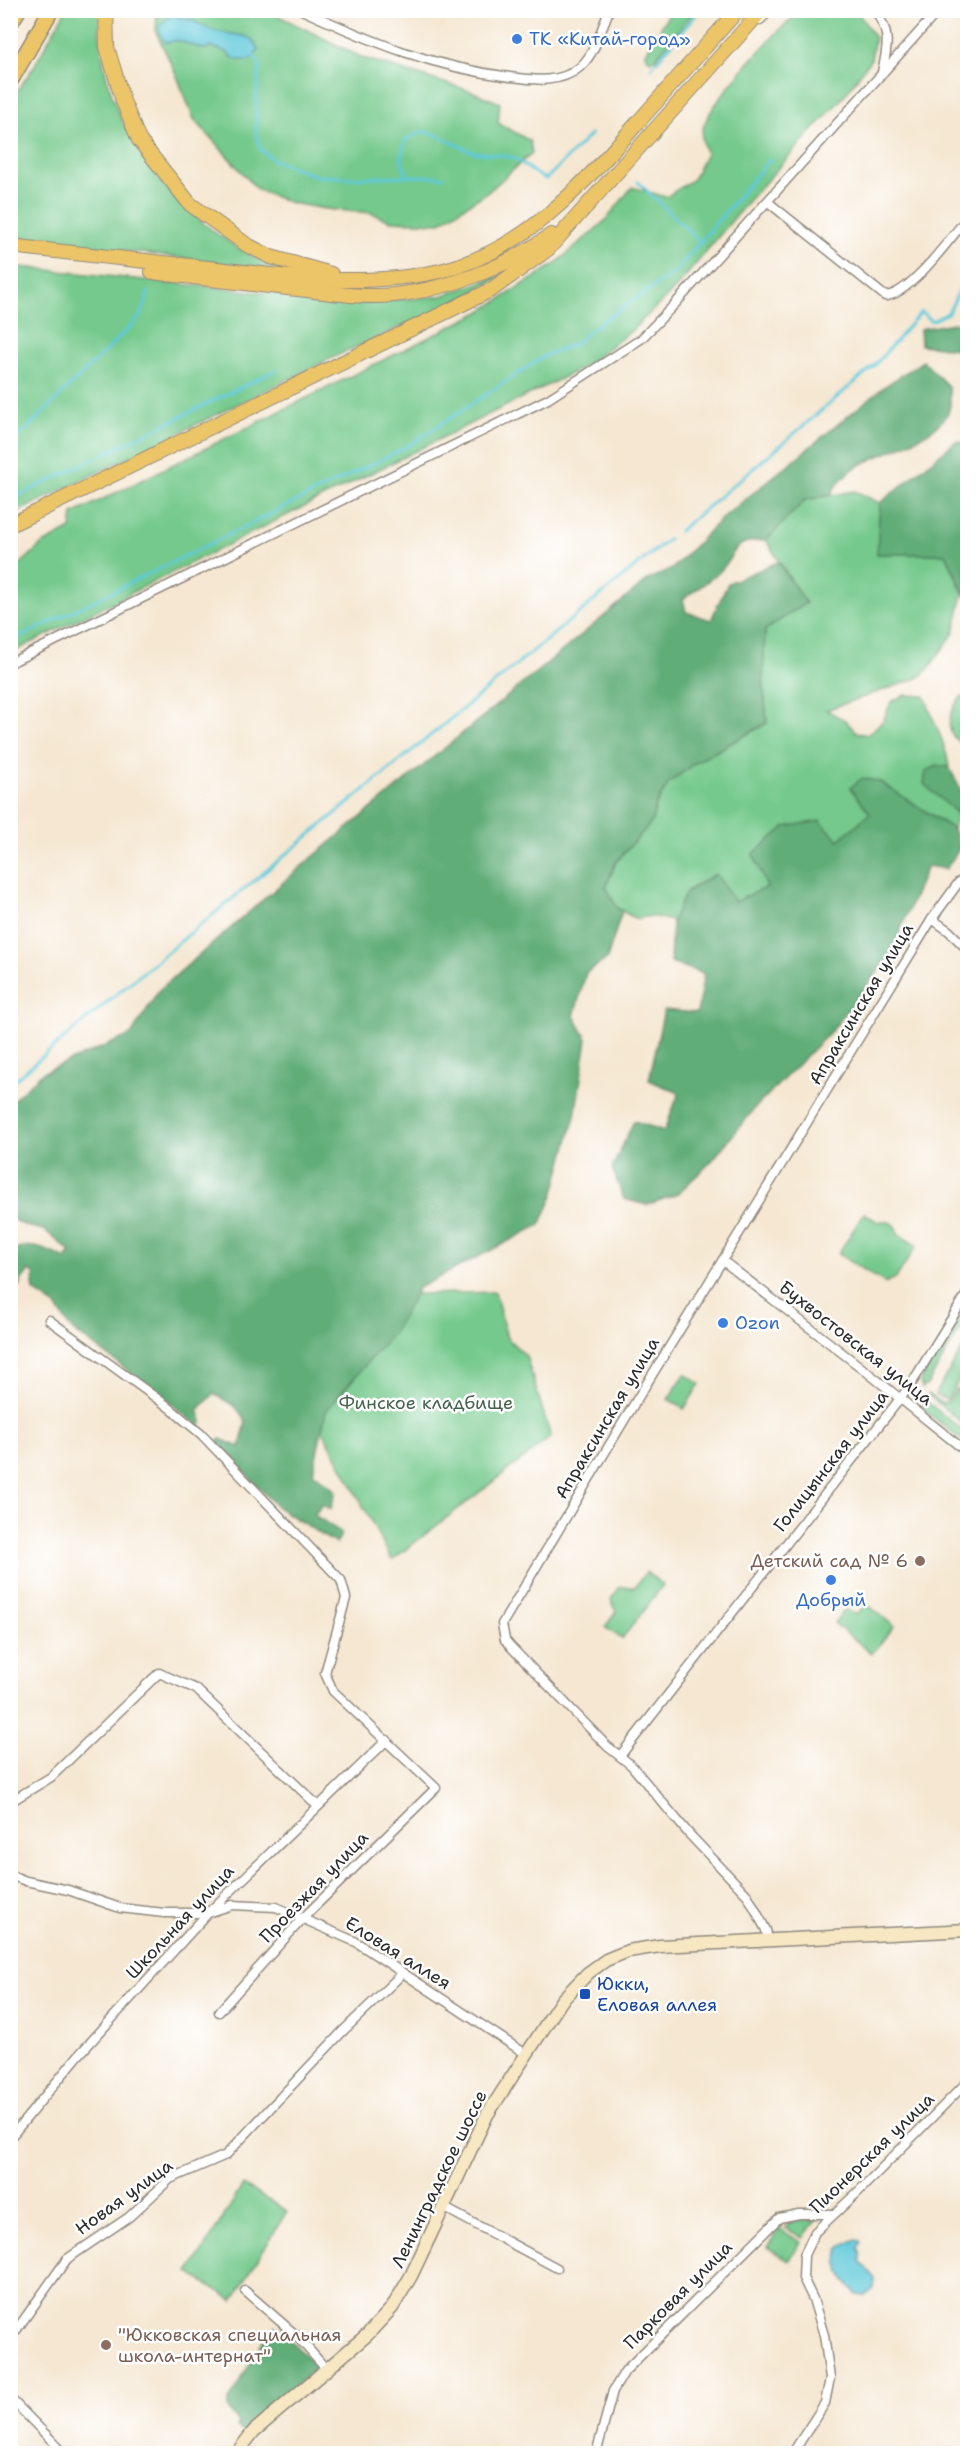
<svg xmlns="http://www.w3.org/2000/svg" width="978" height="2464" viewBox="0 0 978 2464" font-family="'Shantell Sans',sans-serif">
  <style>
    .green { fill: #75c98c; stroke: #507a5c; stroke-width: 1.5; fill-rule: evenodd }
    .forest { fill: #60ad78; stroke: #466c52; stroke-width: 1.5 }
    .water { fill: #5fc9da; stroke: #457a82; stroke-width: 1.5 }
    .lines { fill: none; stroke-linecap: round; stroke-linejoin: round }
    .stream { stroke: #5fc9da; stroke-width: 3 }
    .minor-casing { stroke: #90897e; stroke-width: 11 }
    .secondary-casing { stroke: #90897e; stroke-width: 15 }
    .primary-casing { stroke: #90897e; stroke-width: 16 }
    .motorway-casing { stroke: #90897e; stroke-width: 18 }
    .minor { stroke: #fff; stroke-width: 8 }
    .secondary { stroke: #f7e8c3; stroke-width: 12 }
    .primary { stroke: #ecc569; stroke-width: 14 }
    .motorway { stroke: #ecc569; stroke-width: 15 }
    .shop-dot { fill: #3f7fe0; stroke: #fff; stroke-width: 2 }
    .education-dot { fill: #8d6e63; stroke: #fff; stroke-width: 2 }
    .transit-dot { fill: #1a4fb4; stroke: #fff; stroke-width: 2 }
    .labels { text-anchor: middle; dominant-baseline: central; stroke-width: 5; stroke-linejoin: round; paint-order: stroke }
    .shop-label { font-size: 18px; fill: #366cbe; stroke: #fff; text-anchor: start }
    .street-label { font-size: 18px; fill: #2b2b2b; stroke: #fff }
    .park-label { font-size: 18px; fill: #45624d; stroke: #fff }
    .education-label { font-size: 18px; fill: #785e54; stroke: #fff; text-anchor: end }
    .transit-label { font-size: 18px; fill: #164399; stroke: #fff; text-anchor: start }
  </style>
  <rect width="100%" height="100%" fill="#fff"/>
  <filter id="ink" filterUnits="userSpaceOnUse"><feTurbulence type="fractalNoise" baseFrequency=".0167" numOctaves="2"/><feDisplacementMap in="SourceGraphic" scale="12" xChannelSelector="R" yChannelSelector="G"/><feConvolveMatrix kernelMatrix="1 2 1 2 8 2 1 2 1" color-interpolation-filters="sRGB"/></filter>
  <filter id="wash" filterUnits="userSpaceOnUse"><feTurbulence type="fractalNoise" baseFrequency=".008" numOctaves="4" result="noise"/><feDisplacementMap in="SourceGraphic" scale="24" xChannelSelector="R" yChannelSelector="G"/><feGaussianBlur stdDeviation="1.35" result="paint"/><feColorMatrix in="noise" values="0 0 0 0 0 0 0 0 0 0 0 0 0 0 0 0 0 1.4 0 .05"/><feComposite in="paint" operator="in"/></filter>
  <g filter="url(#wash)">
    <rect width="100%" height="100%" fill="#f5e7d2"/>
    <g class="green">
      <path d="M65,11H99C98,130 174,220 278,270L11,237V100L33,68Z"/>
      <path d="M157,11H269L363,58L471,91L500,103L498,123L530,141L532,153L488,192L439,223L391,221L371,213L325,209L291,203L258,190L194,119L176,74L156,32ZM191,20L214,31L244,36L236,60L225,51L212,47L203,49L177,40L169,41Z"/>
      <path d="M671,11H695L655,59L650,61L645,54Z"/>
      <path d="M801,11H857L875,38L871,59L845,95L749,200L675,289L631,331L580,369L11,653V573L41,545L71,529L73,514L480,312L554,265L606,220L632,187L666,197L693,179L706,154C705,148 700,138 702,132C707,104 777,29 801,11Z"/>
      <path d="M11,266L362,303L441,296L507,273L458,301L338,355L11,515Z"/>
      <path d="M855,491L880,503L878,554H946L963,594L954,633L929,668L918,678L826,710L845,720L856,732L867,735L883,721L891,702L904,695L925,696C932,721 946,742 949,767L937,766L924,784L957,813L953,829L880,782L870,813L839,840L767,887L735,902L715,874L687,891L672,921L651,916L636,919L617,908L606,887L616,862L651,823L657,803L668,784L693,764L767,723L763,680L765,630L805,603L766,540L805,500Z"/>
      <path d="M961,697H968L967,740L962,744C942,732 949,712 961,697Z"/>
      <path d="M864,1213L878,1222C889,1219 896,1224 898,1234L917,1246L896,1278L885,1283L838,1254Z"/>
      <path d="M495,1292L507,1338L526,1356L551,1437L392,1560L282,1355L388,1295Z"/>
      <path d="M967,1305V1318L927,1385L922,1388L920,1381Z"/>
      <path d="M967,1342V1367L947,1400L937,1396L936,1392Z"/>
      <path d="M685,1374L700,1384L684,1409L668,1399Z"/>
      <path d="M957,1389L964,1394L967,1389V1394L961,1403L967,1396V1412L958,1406L967,1413V1427L928,1395L929,1394L941,1403L948,1402Z"/>
      <path d="M925,1400L967,1434V1445L922,1408Z"/>
      <path d="M646,1572L663,1585L622,1639L605,1627L616,1612L611,1599L620,1587H635Z"/>
      <path d="M868,1605L894,1626L872,1654L834,1623L845,1609L855,1614Z"/>
      <path d="M243,2185L287,2211L233,2300L189,2273Z"/>
      <path d="M816,2220L803,2238L785,2228L792,2221Z"/>
      <path d="M779,2229L801,2242L789,2261L767,2247Z"/>
    </g>
    <g class="forest">
      <path d="M967,321V350L921,345L920,329Z"/>
      <path d="M923,361L949,387C949,393 951,400 950,406C946,436 877,453 855,468C845,475 836,485 830,495L805,500L766,540C727,541 739,554 718,573C707,582 695,591 683,599L686,612L711,620L728,583L778,562L806,603L765,630L763,680L767,723L693,764L668,784L657,802L651,823L616,862L606,887L617,908L622,911L607,959L586,973L574,1016L587,1039L575,1116L553,1196L540,1225L418,1288L395,1330L326,1411L313,1472L336,1491L331,1509L322,1505L314,1515L342,1533L336,1544L277,1507L217,1443L220,1439L240,1447L246,1421L235,1406L214,1394L198,1410L202,1421L201,1429L166,1399L70,1328L56,1306L34,1291L33,1284L35,1275L29,1271L22,1279L20,1287C10,1277 11,1266 10,1252C31,1240 46,1250 66,1259L71,1252L44,1230L26,1226L11,1219V1102L42,1073L131,1035L159,990L302,866L649,579L672,569L721,519L885,386Z"/>
      <path d="M956,441L967,443V598L946,554H877L880,503Z"/>
      <path d="M937,766L949,767L963,794L957,813L924,784L926,771Z"/>
      <path d="M863,778L880,782L953,829L960,848L946,869L927,866L889,957L833,1029L755,1108L711,1162L677,1194L647,1205L624,1199L612,1168L634,1121L664,1131L679,1093L649,1080L664,1010L697,1013L704,974L670,962L672,921L687,891L716,874L735,902L767,887L753,854L785,827L820,821L839,840L870,813L850,788Z"/>
      <path d="M276,2326L317,2367L244,2433L237,2428L239,2423L228,2409L229,2401L264,2339Z"/>
    </g>
    <g class="water">
      <path d="M171,16L191,20L214,31L244,36L253,40L259,50L250,60H236L225,51L212,47L203,49L177,40L166,43L160,34L159,26Z"/>
      <path d="M855,2240L861,2241L858,2248L861,2253V2262L875,2279L874,2289L864,2296L857,2295C843,2280 822,2249 855,2240Z"/>
    </g>
    <g class="lines">
      <g class="stream">
        <path d="M172,10L174,20"/>
        <path d="M252,54L260,64L256,100V132L260,149L273,160L316,176L352,178L407,176L401,158L405,141C412,136 417,132 426,132C435,132 460,148 473,152C487,155 502,153 515,159C526,164 533,175 546,179L591,134"/>
        <path d="M651,68L700,10"/>
        <path d="M407,176L443,177"/>
        <path d="M638,182L701,243"/>
        <path d="M10,445L138,319L145,305L148,292"/>
        <path d="M10,500L276,370"/>
        <path d="M679,531L874,366L921,312L932,321L948,313L968,274"/>
        <path d="M10,642L405,448L546,355L575,344L594,327L674,273L770,159"/>
        <path d="M10,1084L119,992L669,539"/>
      </g>
    </g>
  </g>
  <g filter="url(#ink)">
    <g class="lines">
      <g class="minor-casing">
        <g id="minor">
          <path d="M302,10C372,42 433,67 510,77C533,80 561,84 580,67C595,54 602,28 609,10"/>
          <path d="M875,10C891,33 888,47 882,72"/>
          <path d="M760,20L771,10"/>
          <path d="M768,202L885,296C909,296 952,236 968,217"/>
          <path d="M10,663L548,399L641,339L675,304L939,10"/>
          <path d="M932,919L949,931L968,950"/>
          <path d="M723,1261L867,1372L968,1453"/>
          <path d="M49,1320L166,1405L201,1434L341,1580L346,1598L325,1673L333,1691L436,1788L303,1918L219,2012"/>
          <path d="M620,1756L910,1386L968,1292"/>
          <path d="M10,1802L51,1777L159,1673L196,1689L318,1806"/>
          <path d="M10,1875L26,1881L68,1890L120,1908L164,1913H208L232,1905L276,1907L356,1942L526,2054"/>
          <path d="M768,1940L766,1930L748,1896L689,1834L631,1765L607,1746L511,1647L505,1640L502,1624L625,1419L932,919L959,882H968"/>
          <path d="M10,2138L78,2056L208,1913L387,1740"/>
          <path d="M443,2207L557,2268"/>
          <path d="M245,2291L297,2336L326,2369"/>
          <path d="M10,2339L67,2259L129,2217L170,2179L226,2155L342,2032L402,1974"/>
          <path d="M10,2398L65,2454"/>
          <path d="M596,2454L613,2391L625,2371L779,2218L799,2214H833"/>
          <path d="M792,2454L825,2403L830,2378L824,2335L813,2299L803,2278L804,2255L815,2232L859,2191L968,2081"/>
        </g>
      </g>
      <g class="secondary-casing">
        <path id="secondary" d="M236,2454L254,2431L367,2335L392,2308L411,2276L487,2115L562,2000L588,1973L606,1960L628,1951L660,1946L968,1930"/>
      </g>
      <g class="primary-casing">
        <g id="primary">
          <path d="M106,10L107,47L123,101L139,140L190,204L247,245L271,257L331,274"/>
          <path d="M10,246L308,279C352,281 397,281 440,271C526,251 584,183 640,120C673,83 705,47 738,10"/>
          <path d="M152,272C201,278 250,284 298,289C329,293 363,298 394,295C452,288 503,269 551,235"/>
          <path d="M10,525L491,290L548,249L762,10"/>
        </g>
      </g>
      <g class="motorway-casing">
        <g id="motorway">
          <path d="M10,23L18,10"/>
          <path d="M10,81L51,10"/>
        </g>
      </g>
      <use href="#minor" class="minor"/>
      <use href="#secondary" class="secondary"/>
      <use href="#primary" class="primary"/>
      <use href="#motorway" class="motorway"/>
    </g>
  </g>
  <g class="shop-dot">
    <circle cx="517" cy="39" r="6"/>
    <circle cx="723" cy="1323" r="6"/>
    <circle cx="831" cy="1580" r="6"/>
  </g>
  <g class="education-dot">
    <circle cx="920" cy="1561" r="6"/>
    <circle cx="106" cy="2345" r="6"/>
  </g>
  <rect class="transit-dot" x="579" y="1988" width="12" height="12" rx="3"/>
  <g class="labels">
    <g class="shop-label">
      <text x="529" y="39">ТК «Китай-город»</text>
      <text x="735" y="1323">Ozon</text>
      <text x="831" y="1600" text-anchor="middle">Добрый</text>
    </g>
    <g class="street-label">
      <text transform="translate(861 1004) rotate(-59)">Апраксинская улица</text>
      <text transform="translate(856 1343) rotate(38)">Бухвостовская улица</text>
      <text transform="translate(607 1418) rotate(-59)">Апраксинская улица</text>
      <text transform="translate(831 1461) rotate(-52)">Голицынская улица</text>
      <text transform="translate(314 1887) rotate(-46)">Проезжая улица</text>
      <text transform="translate(180 1922) rotate(-47)">Школьная улица</text>
      <text transform="translate(398 1953) rotate(32)">Еловая аллея</text>
      <text transform="translate(872 2153) rotate(-44)">Пионерская улица</text>
      <text transform="translate(439 2179) rotate(-64)">Ленинградское шоссе</text>
      <text transform="translate(124 2197) rotate(-36)">Новая улица</text>
      <text transform="translate(678 2295) rotate(-45)">Парковая улица</text>
    </g>
    <g class="park-label">
      <text x="426" y="1403">Финское кладбище</text>
    </g>
    <g class="education-label">
      <text x="908" y="1561">Детский сад № 6</text>
      <text x="118" y="2335" text-anchor="start">"Юкковская специальная<tspan x="118" dy="21">школа-интернат"</tspan></text>
    </g>
    <g class="transit-label">
      <text x="597" y="1984">Юкки,<tspan x="597" dy="21">Еловая аллея</tspan></text>
    </g>
  </g>
  <rect width="978" height="2464" fill="none" stroke="#fff" stroke-width="36"/>
</svg>
